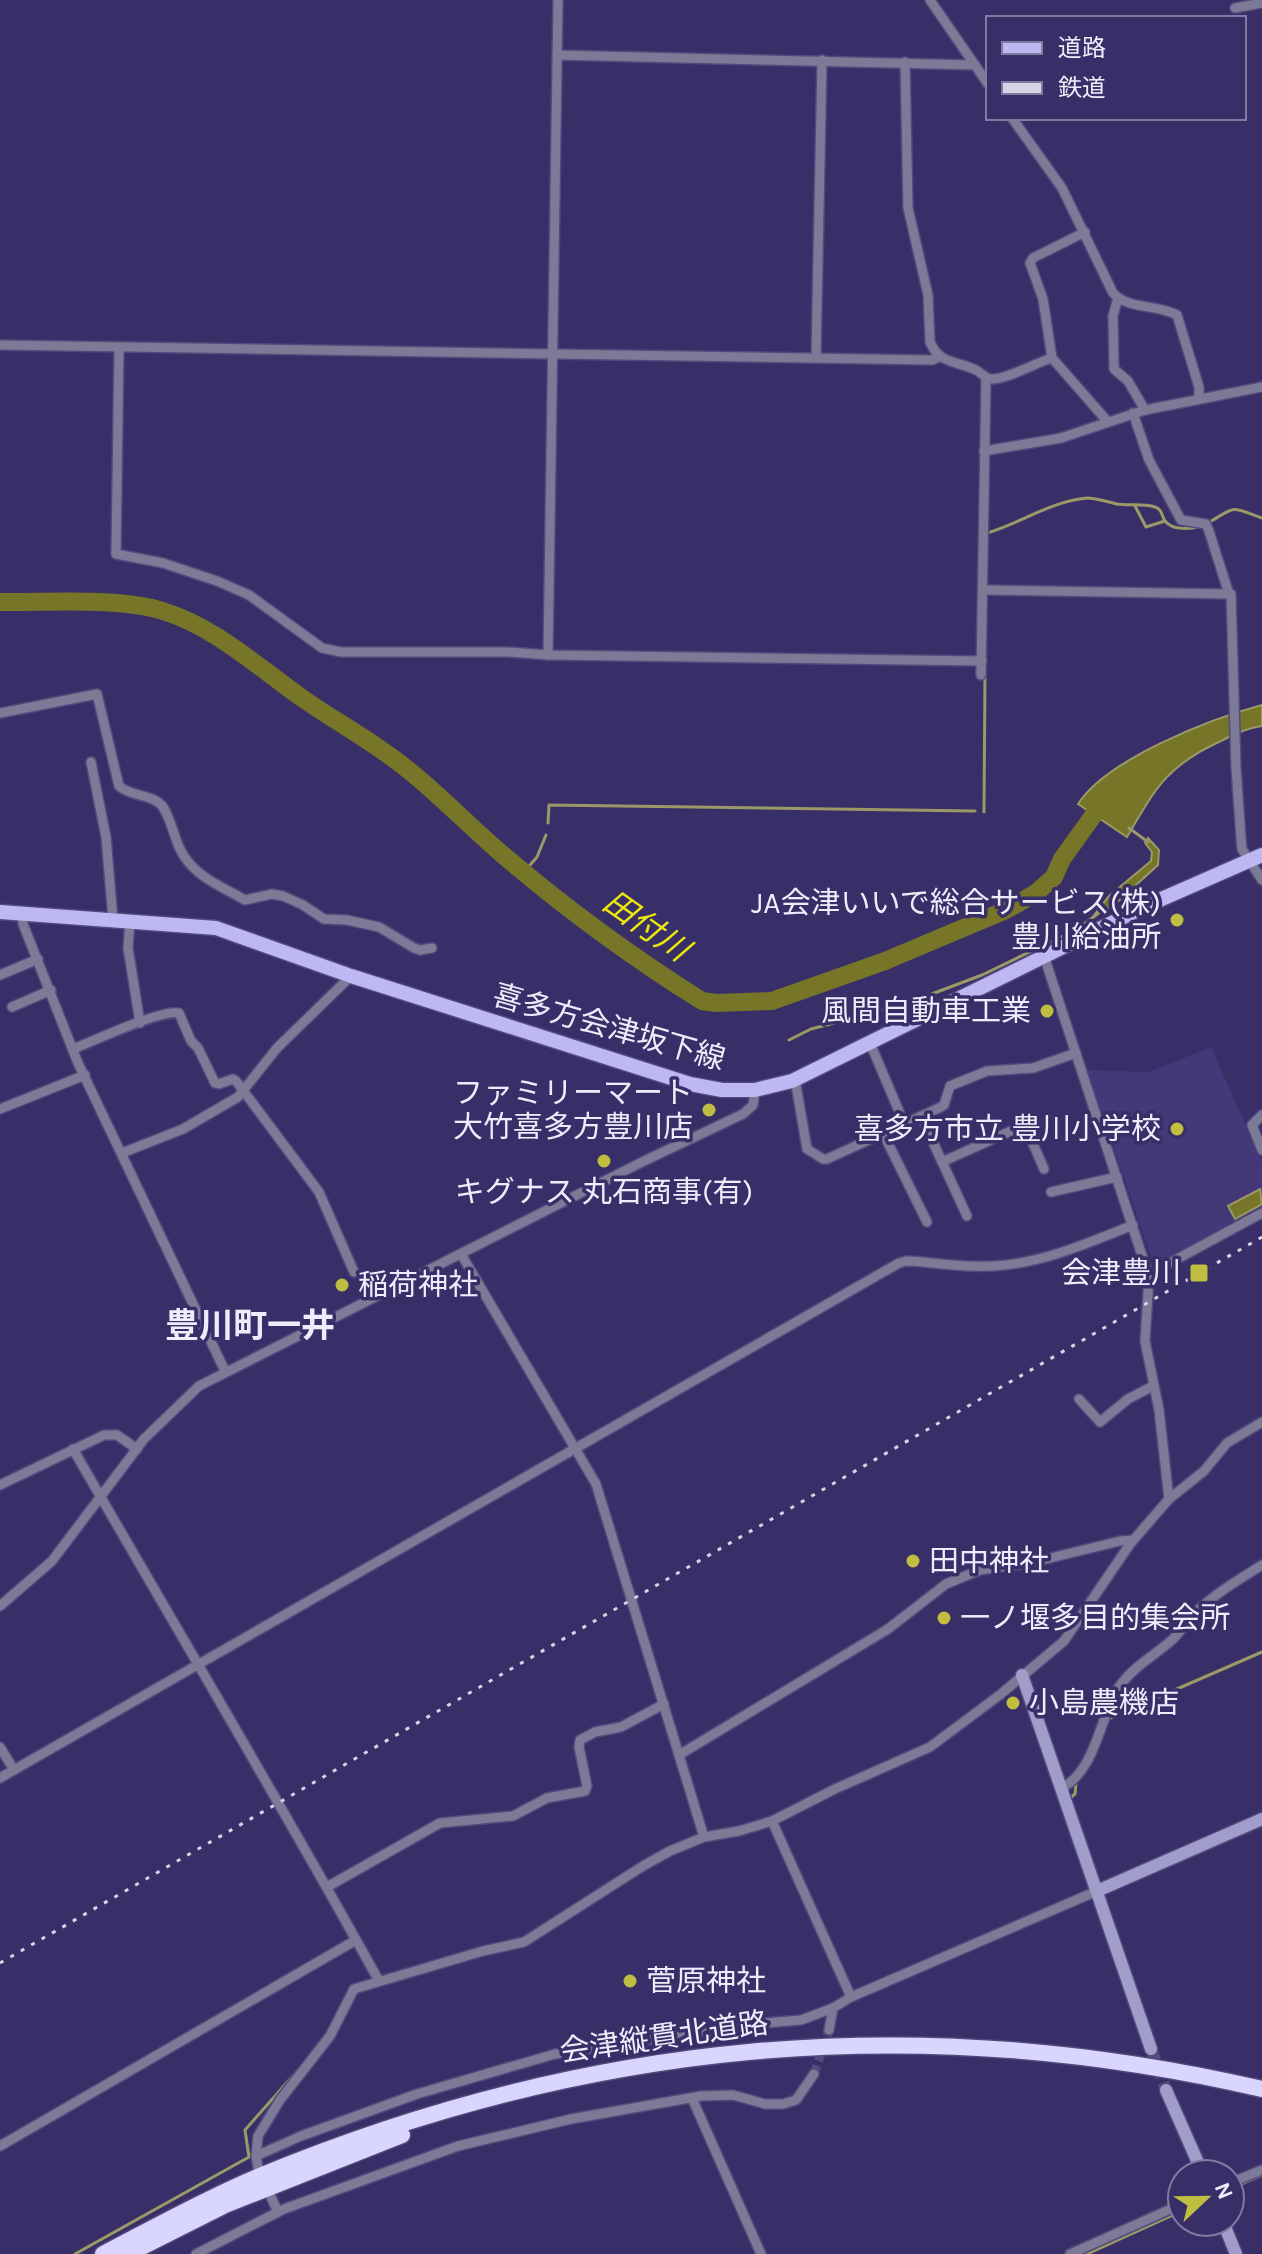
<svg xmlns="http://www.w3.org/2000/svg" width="1262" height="2254" viewBox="0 0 1262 2254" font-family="Karla,'Noto Sans JP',sans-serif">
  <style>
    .built { fill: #433878 }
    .water { fill: #767528; stroke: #9a9967; stroke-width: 2 }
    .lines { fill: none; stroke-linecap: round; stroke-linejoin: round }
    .stream { stroke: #9a9967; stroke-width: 3 }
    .river { stroke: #767528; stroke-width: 18 }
    .street-tunnel { stroke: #544b7e; stroke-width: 9; stroke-dasharray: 9 4.5; stroke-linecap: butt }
    .secondary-tunnel { stroke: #544b7e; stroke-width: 12; stroke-dasharray: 12 6; stroke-linecap: butt }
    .street-casing { stroke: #52497c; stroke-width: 12 }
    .secondary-casing { stroke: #52497c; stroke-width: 15 }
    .primary-casing { stroke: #52497c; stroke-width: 17 }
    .highway-casing { stroke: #52497c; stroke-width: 19 }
    .street { stroke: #7c7a96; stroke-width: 9 }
    .secondary { stroke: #a19dca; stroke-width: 12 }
    .primary { stroke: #bdb8f2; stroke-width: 14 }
    .highway { stroke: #d8d5ff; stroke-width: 16 }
    .rail { stroke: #d7d4e8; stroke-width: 3; stroke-dasharray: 4 8; stroke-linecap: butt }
    .poi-dot { fill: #c0be41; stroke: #392f68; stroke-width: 3 }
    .labels { text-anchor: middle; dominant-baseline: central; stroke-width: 7; stroke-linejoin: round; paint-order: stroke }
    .poi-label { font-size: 30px; fill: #edecfa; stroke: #392f68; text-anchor: end }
    .street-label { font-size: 30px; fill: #edecfa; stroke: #392f68 }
    .water-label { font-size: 32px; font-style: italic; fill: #ece80c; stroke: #392f68 }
    .quarter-label { font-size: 34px; font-weight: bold; fill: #edecfa; stroke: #392f68 }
  </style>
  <rect width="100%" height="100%" fill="#392f68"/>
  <path class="built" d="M1211,1047L1262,1162V1210L1164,1259L1153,1262L1087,1070L1148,1072Z"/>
  <g class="water">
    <path d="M1262,705V726C1247,728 1234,734 1221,741C1168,765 1156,787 1127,837L1078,804C1107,759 1210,719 1262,705Z"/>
    <path d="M1148,838L1159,850L1158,865L1112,907L1095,914L1109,896L1151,861L1152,852L1145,843Z"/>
    <path d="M1260,1189L1262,1204L1235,1219L1228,1206Z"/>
  </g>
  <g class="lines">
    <g class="stream">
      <path d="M1135,506L1146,527L1165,521"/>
      <path d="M1208,523C1237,506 1229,506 1262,518"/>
      <path d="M987,533C1019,524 1051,501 1087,498C1097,498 1107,502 1117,504C1129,506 1143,503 1155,507C1163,510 1161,515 1165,521C1173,531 1191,529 1201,526"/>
      <path d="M984,812L985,674"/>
      <path d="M548,823L549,805L975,811"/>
      <path d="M1129,828L1148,842"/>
      <path d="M524,872L537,857L546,835"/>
      <path d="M789,1040L811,1029L900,1006L982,975L1079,928L1100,912"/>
      <path d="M1108,1719L1262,1652"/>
      <path d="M1069,1799L1075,1794L1076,1783"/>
      <path d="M1230,2189L1262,2175"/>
      <path d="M75,2254L249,2157L245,2130L299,2069"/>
      <path d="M1087,2254L1182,2211"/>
    </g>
    <path class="river" d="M0,602C48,603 118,597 163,611C215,627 258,667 302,698C336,722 374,742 407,769C440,795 470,827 502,854C565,908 632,957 702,1001L716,1003L772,1001L885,961L1006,910L1036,893L1054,877L1062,859L1108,795"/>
    <path class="street-tunnel" d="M814,2074L829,2030"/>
    <path class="secondary-tunnel" d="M1151,2049L1166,2090"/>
    <g class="street-casing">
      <g id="street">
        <path d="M930,0L988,84"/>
        <path d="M1235,8L1262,3"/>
        <path d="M557,55L975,65"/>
        <path d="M905,62L908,208L928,295L930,342C939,364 957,361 976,370C982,373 985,379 992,379C1008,379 1035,363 1052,358"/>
        <path d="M1012,118L1062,188L1113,293C1129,310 1157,304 1177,315L1199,387V399"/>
        <path d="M1085,232L1033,258L1030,263L1043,299L1052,358L1108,422"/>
        <path d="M1118,298L1113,316L1114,369L1128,381L1145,410"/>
        <path d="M0,345L932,360L939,357"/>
        <path d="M119,347L116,554L163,563L217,581L249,595L322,648L341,652H508L548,655L982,661"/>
        <path d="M816,358L822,60"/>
        <path d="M1133,413L1149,460L1181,520L1206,524L1209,531L1229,594"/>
        <path d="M984,451L1061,438L1145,410L1262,387"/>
        <path d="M983,590L1231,594L1236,768L1241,838L1242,849L1262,880"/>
        <path d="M548,655L558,0"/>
        <path d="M981,675L986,378"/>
        <path d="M0,713L97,694L119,786C131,797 154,794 163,807C170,818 174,835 179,847C192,876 219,885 245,900L272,894L283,896L303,905L324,919L347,920L379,927L414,948L420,950L432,948"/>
        <path d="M91,762L106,837L113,919"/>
        <path d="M22,913L23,924L78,1063L225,1371"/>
        <path d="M130,920L128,948L140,1023"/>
        <path d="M1044,956L1149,1277L1145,1341L1159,1410L1169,1499"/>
        <path d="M0,975L38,959"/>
        <path d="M12,1007L51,990"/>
        <path d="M870,1043L904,1123"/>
        <path d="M73,1049C94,1041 161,1009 179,1013L191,1041L198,1048L215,1083L219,1084L233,1079L236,1081L319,1192L354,1272"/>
        <path d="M795,1079L807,1149L823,1159H827L939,1108L944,1105L950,1086L987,1071L1033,1068L1076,1053"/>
        <path d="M0,1109L85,1075"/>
        <path d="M1262,1115L1252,1125L1262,1150"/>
        <path d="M921,1116L967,1216"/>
        <path d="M1025,1125L1044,1169"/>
        <path d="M883,1133L927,1222"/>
        <path d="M122,1153L183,1129L238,1097L277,1048L351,976"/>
        <path d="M942,1162L1033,1121"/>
        <path d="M1051,1192L1117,1177"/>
        <path d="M461,1254L596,1484L704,1837"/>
        <path d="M1149,1277L1157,1270L1262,1213"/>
        <path d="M1079,1399L1100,1422L1128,1399L1153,1386"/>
        <path d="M73,1449C175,1626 280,1802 379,1981"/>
        <path d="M0,1485L104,1435H117L137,1449"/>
        <path d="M0,1606L52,1561L144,1439L199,1386L644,1161L743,1114L753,1105L755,1090"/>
        <path d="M0,1747L14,1770"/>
        <path d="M679,1755L888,1629L946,1584L980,1570L1034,1562L1120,1541L1133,1540"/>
        <path d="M0,1778L899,1263L906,1261C935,1262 964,1268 992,1266C1041,1264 1088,1243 1133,1225"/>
        <path d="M1062,1788C1099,1767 1099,1713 1122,1683C1135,1665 1157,1654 1173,1639C1182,1630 1188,1619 1197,1611C1216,1593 1240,1579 1262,1565"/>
        <path d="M772,1821L851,1997"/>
        <path d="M327,1887L440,1823L513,1816L547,1798L585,1791L587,1786L579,1747L580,1740L595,1732L621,1727L664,1704"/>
        <path d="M829,2030L833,2008L851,1997L1097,1891"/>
        <path d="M692,2098L761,2254"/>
        <path d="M0,2146L356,1940"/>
        <path d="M256,2156L258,2136L280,2100L330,2036L354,1989L483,1951L524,1942L643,1866L670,1851L704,1837L739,1831L772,1821L835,1789L930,1747L1001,1694L1064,1641L1130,1544L1169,1499L1204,1471L1227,1443L1262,1422"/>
        <path d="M258,2167L256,2156L301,2136L417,2094L555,2054L753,2024L801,2020L833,2008"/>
        <path d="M1230,2183L1262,2170"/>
        <path d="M271,2197L278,2212"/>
        <path d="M196,2254L284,2209L458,2146L571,2119L701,2096L733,2095L765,2104H783L796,2100L814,2074"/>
        <path d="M1070,2254L1182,2204"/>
      </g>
    </g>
    <g class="secondary-casing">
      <g id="secondary">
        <path d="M1022,1675L1151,2049"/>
        <path d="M1097,1891L1262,1819"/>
        <path d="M1166,2090L1203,2174"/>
        <path d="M1223,2222L1236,2254"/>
      </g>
    </g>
    <g class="primary-casing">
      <path id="primary" d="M0,912L216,928L351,976L690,1084L722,1090H755L792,1081L1148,905L1262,855"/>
    </g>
    <g class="highway-casing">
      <g id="highway">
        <path d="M103,2254C153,2228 203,2200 255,2178C584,2041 914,2008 1262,2089"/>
        <path d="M128,2254L225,2205L402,2135"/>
      </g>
    </g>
    <use href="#street" class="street"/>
    <use href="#secondary" class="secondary"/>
    <use href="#primary" class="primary"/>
    <use href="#highway" class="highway"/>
    <path class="rail" d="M0,1963L1262,1237"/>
  </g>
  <g class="poi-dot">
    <circle cx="1177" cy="920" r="8"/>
    <circle cx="1047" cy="1011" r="8"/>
    <circle cx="709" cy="1110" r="8"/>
    <circle cx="1177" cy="1129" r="8"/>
    <circle cx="604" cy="1161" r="8"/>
    <rect x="1189" y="1263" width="20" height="20" rx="4"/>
    <circle cx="342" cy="1285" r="8"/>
    <circle cx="913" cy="1561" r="8"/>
    <circle cx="944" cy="1618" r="8"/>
    <circle cx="1013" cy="1703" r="8"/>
    <circle cx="630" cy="1981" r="8"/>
  </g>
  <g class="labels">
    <g class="poi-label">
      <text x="1161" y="903">JA会津いいで総合サービス(株)<tspan x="1161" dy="34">豊川給油所</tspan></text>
      <text x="1031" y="1011">風間自動車工業</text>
      <text x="693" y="1093">ファミリーマート<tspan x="693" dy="34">大竹喜多方豊川店</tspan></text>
      <text x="1161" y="1129">喜多方市立 豊川小学校</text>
      <text x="604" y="1192" text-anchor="middle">キグナス 丸石商事(有)</text>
      <text x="1181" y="1273">会津豊川</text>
      <text x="358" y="1285" text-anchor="start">稲荷神社</text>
      <text x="929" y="1561" text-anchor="start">田中神社</text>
      <text x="960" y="1618" text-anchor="start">一ノ堰多目的集会所</text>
      <text x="1029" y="1703" text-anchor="start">小島農機店</text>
      <text x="646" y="1981" text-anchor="start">菅原神社</text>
    </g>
    <g class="street-label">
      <text transform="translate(609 1027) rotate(16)">喜多方会津坂下線</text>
      <text transform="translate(664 2037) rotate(-8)">会津縦貫北道路</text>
    </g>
    <g class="water-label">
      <text transform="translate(646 926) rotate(35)">田付川</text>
    </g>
    <g class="quarter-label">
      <text x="250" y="1326">豊川町一井</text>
    </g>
  </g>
  <rect x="986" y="16" width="260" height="104" fill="#392f68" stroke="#817ba2" stroke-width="2"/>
  <rect x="1002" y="42" width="40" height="12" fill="#bdb8f2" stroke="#817ba2" stroke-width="2"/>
  <text x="1058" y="56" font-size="24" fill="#edecfa">道路</text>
  <rect x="1002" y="82" width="40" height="12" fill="#d7d4e8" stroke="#817ba2" stroke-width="2"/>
  <text x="1058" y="96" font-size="24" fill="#edecfa">鉄道</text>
  <g transform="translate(1206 2198) rotate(68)"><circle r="38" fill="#392f68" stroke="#817ba2" stroke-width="2"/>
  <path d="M0-6L14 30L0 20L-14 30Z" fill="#c0be41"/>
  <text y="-12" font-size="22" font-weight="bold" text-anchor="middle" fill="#edecfa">N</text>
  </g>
</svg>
